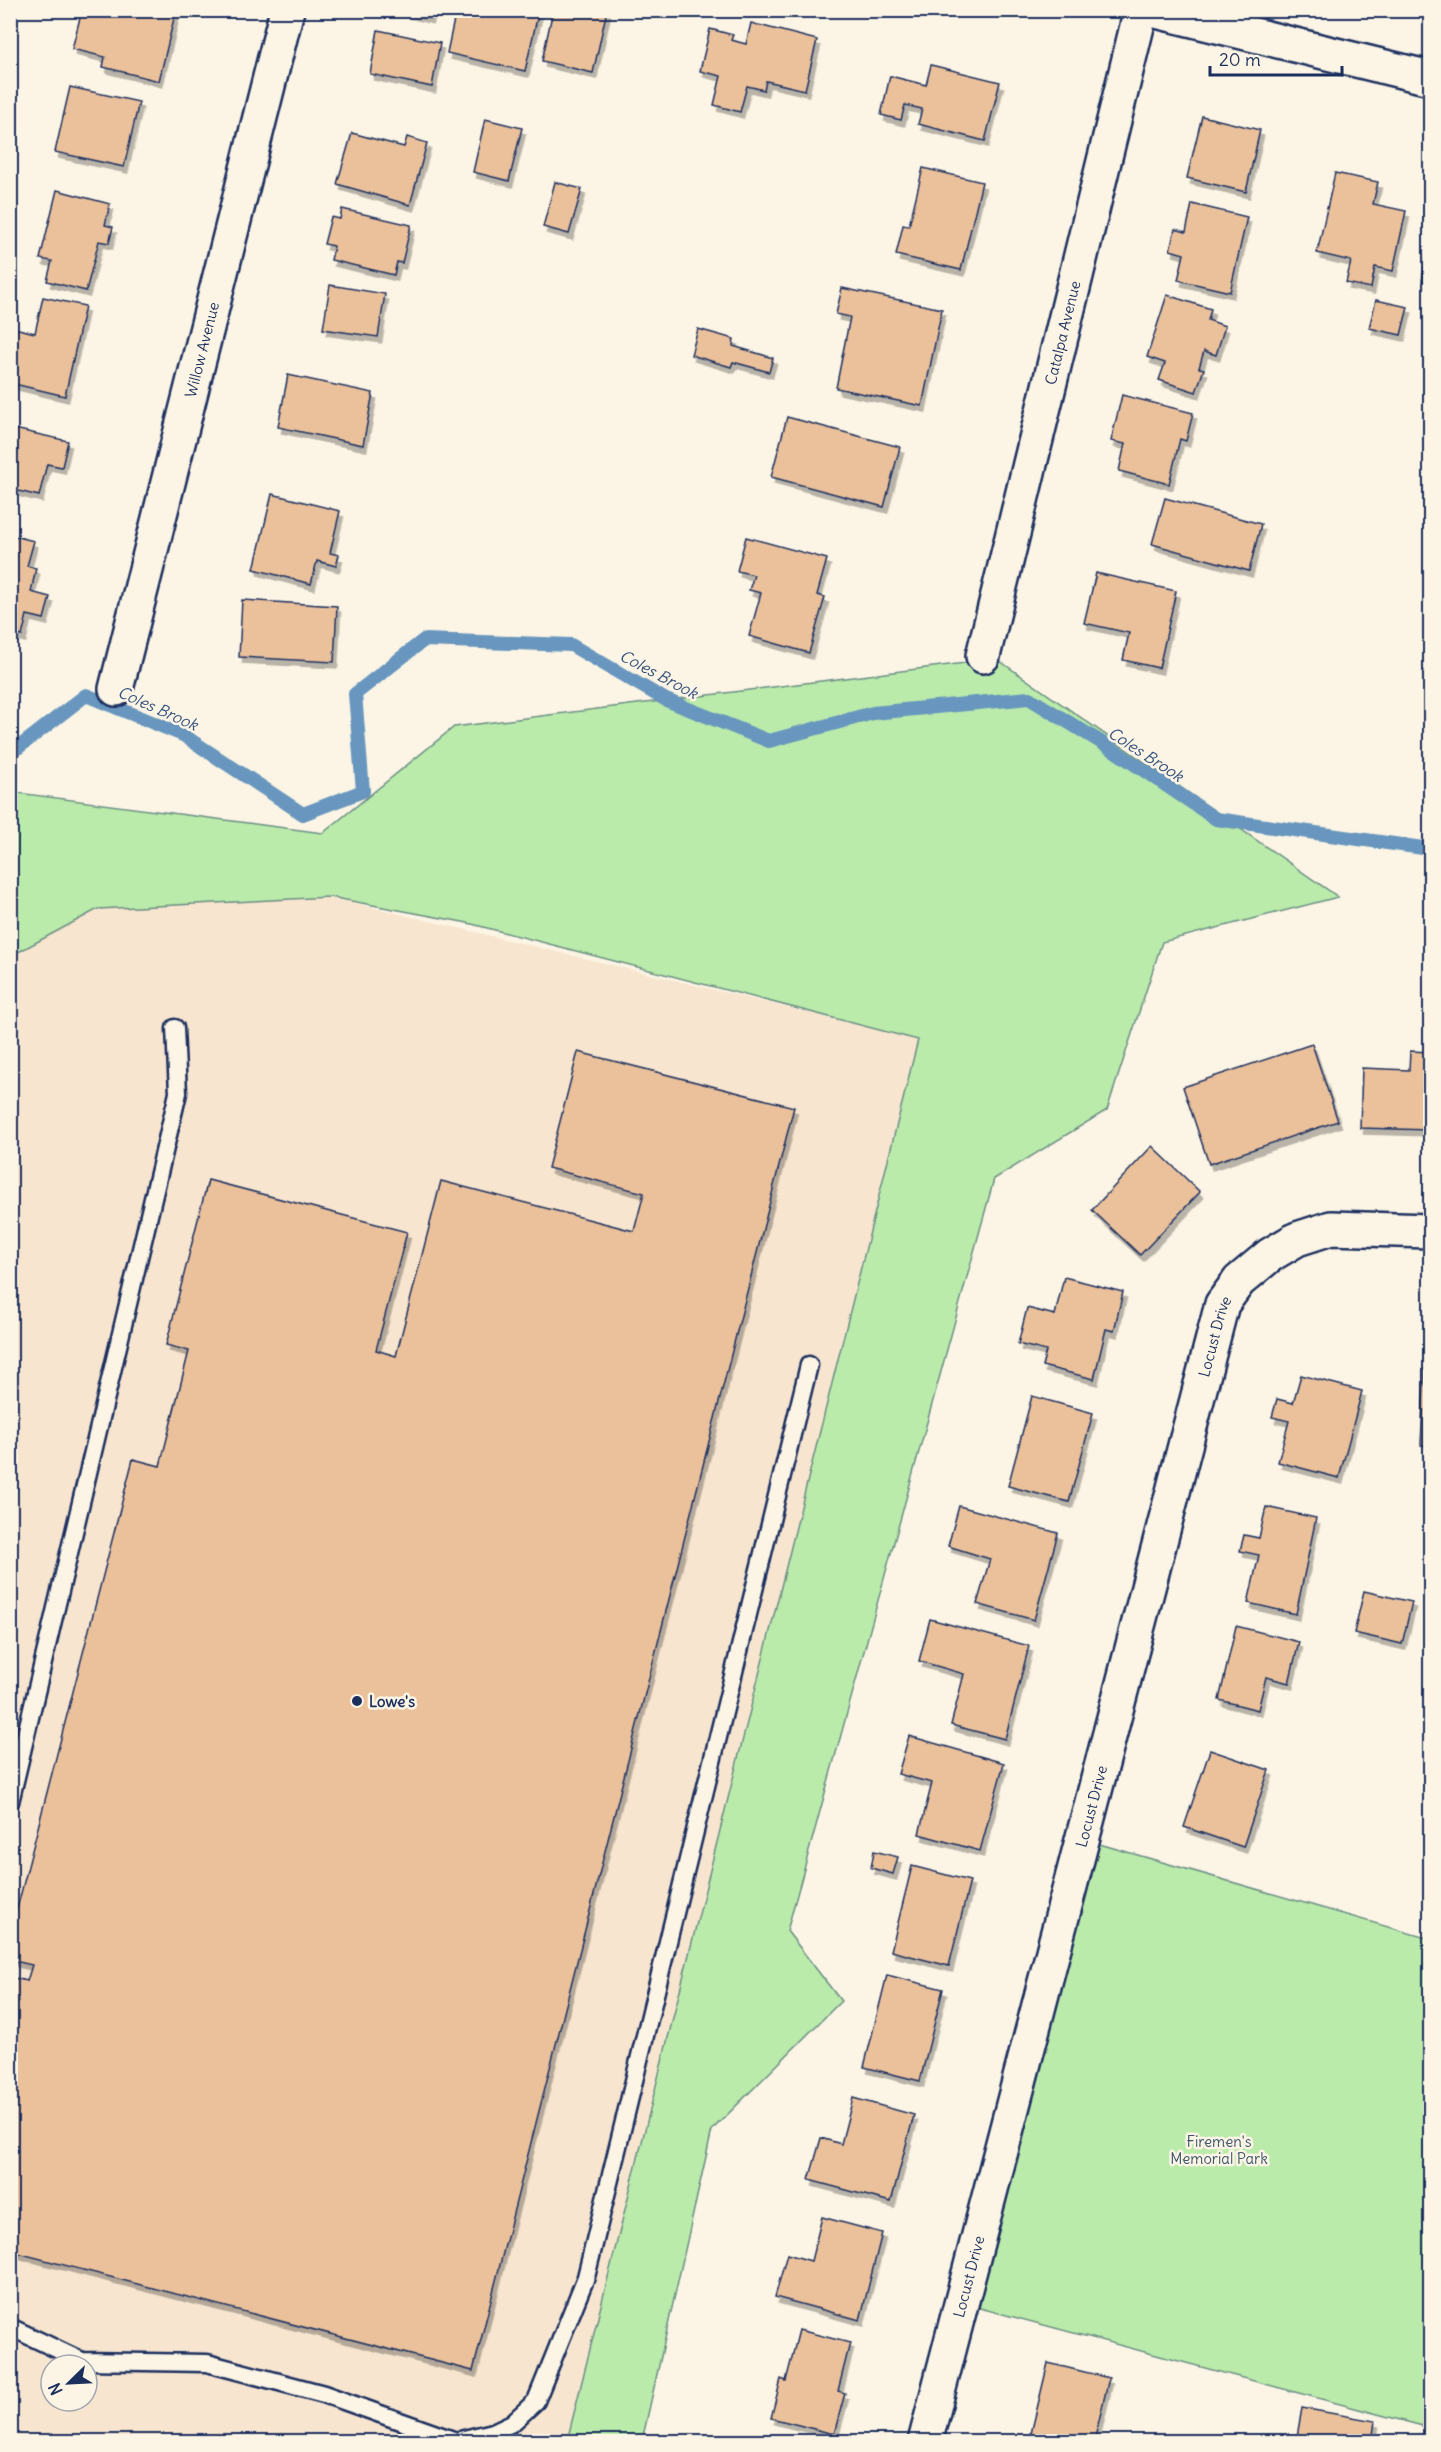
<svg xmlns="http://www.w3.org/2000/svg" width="1441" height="2452" viewBox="0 0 1441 2452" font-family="Delius,sans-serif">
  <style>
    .built { fill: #f7e5cf; fill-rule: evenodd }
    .green { fill: #baebaa; stroke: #6a8d84; stroke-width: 1.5 }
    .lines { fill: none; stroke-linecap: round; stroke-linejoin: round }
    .stream { stroke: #6896be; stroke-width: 14 }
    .building { fill: #ebc19b; stroke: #1b2f5e; stroke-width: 1.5; filter: url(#shadow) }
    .service-casing { stroke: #1b2f5e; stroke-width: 21 }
    .minor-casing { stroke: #1b2f5e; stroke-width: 38 }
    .service { stroke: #fcf5e5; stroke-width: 16 }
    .minor { stroke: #fcf5e5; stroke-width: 33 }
    .poi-dot { fill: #1b2f5e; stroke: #fcf5e5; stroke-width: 2 }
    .labels { text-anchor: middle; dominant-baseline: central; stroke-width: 5; stroke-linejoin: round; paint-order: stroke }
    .street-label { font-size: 15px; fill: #1b2f5e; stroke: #fcf5e5 }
    .poi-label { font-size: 15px; font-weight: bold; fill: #1b2f5e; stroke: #fcf5e5; text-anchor: start }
    .park-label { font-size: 15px; fill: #3b556d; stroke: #fcf5e5 }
    .water-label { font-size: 16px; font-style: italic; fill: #35517e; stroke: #fcf5e5 }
  </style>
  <defs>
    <filter id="shadow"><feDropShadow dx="3.5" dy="6" stdDeviation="0" flood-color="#0004"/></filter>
  </defs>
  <rect width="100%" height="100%" fill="#fcf5e5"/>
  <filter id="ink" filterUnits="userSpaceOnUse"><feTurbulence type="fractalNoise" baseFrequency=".0167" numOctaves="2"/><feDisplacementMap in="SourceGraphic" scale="12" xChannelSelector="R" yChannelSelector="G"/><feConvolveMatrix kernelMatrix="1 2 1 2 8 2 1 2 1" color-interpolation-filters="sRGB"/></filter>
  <g filter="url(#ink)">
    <path class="built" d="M330,897L918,1039L567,2441L11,2442V956L98,909ZM51,2365H87V2401H51Z"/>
    <g class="green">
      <path d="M997,659L1338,897L1162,942L1107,1110L994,1179L787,1931L841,2001L712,2130L642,2441H567L918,1040L468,923L330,897L98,909L11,956V792L323,833L454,727Z"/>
      <path d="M1082,1839L1430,1939V2428L961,2303Z"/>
    </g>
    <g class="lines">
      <path class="stream" d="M10,754L86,695L183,735L303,814L363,791L355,694L424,640L571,645L666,700L769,741L873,713L1029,698L1112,749L1216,819L1430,849"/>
    </g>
    <g class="building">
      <path d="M82,10L99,15L100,10H176L159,81L103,67L105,57L72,49Z"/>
      <path d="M399,10H431L430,18Z"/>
      <path d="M456,10H539L525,71L447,53Z"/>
      <path d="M553,10H607L593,73L542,61Z"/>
      <path d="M751,23L817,40L805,90L766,81L764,90L747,86L740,112L714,105L721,76L700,71L710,29L733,35L731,40L746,44Z"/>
      <path d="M378,30L440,43L432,87L370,74Z"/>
      <path d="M931,65L1000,82L985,141L918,124L922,109L905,105L901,120L881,115L890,76L926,85Z"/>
      <path d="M70,87L139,102L124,167L55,152Z"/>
      <path d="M1202,116L1260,130L1246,192L1187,178Z"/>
      <path d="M485,119L522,128L509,181L473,172Z"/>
      <path d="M352,133L404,147L407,137L427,143L410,205L337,184Z"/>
      <path d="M923,168L982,182L961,270L896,255L903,225L909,226Z"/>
      <path d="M1335,173L1378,182L1373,204L1406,211L1393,271L1375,267L1371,288L1346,283L1351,261L1317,253Z"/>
      <path d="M555,182L582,189L569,234L543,227Z"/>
      <path d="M57,190L110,204L105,225L113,227L109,243L99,241L86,291L47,281L52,261L40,259Z"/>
      <path d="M1192,204L1247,217L1230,292L1178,280L1184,254L1170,250L1175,229L1186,232Z"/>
      <path d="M342,209L411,225L402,263L397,262L394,275L331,260L334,246L324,244L331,217L340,219Z"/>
      <path d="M1430,235V282L1422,281Z"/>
      <path d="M330,285L385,294L378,337L323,329Z"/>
      <path d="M842,288L942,309L922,406L836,388L850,317L836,314Z"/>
      <path d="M1167,295L1211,309L1208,320L1225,326L1216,355L1204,351L1199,368L1204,369L1196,392L1159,380L1165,363L1147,357Z"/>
      <path d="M43,297L85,306L65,396L10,383V327L35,333Z"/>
      <path d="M1376,300L1408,307L1401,335L1369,328Z"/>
      <path d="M698,329L734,339L733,346L773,358L769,372L733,362L731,367L691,355Z"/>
      <path d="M288,375L373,393L363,445L278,427Z"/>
      <path d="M1122,395L1193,413L1186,441L1180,439L1169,484L1119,471L1125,444L1111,441Z"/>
      <path d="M787,417L900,447L884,507L771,477Z"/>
      <path d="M10,428L68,441L62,467L47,464L39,496L10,489Z"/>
      <path d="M272,494L340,511L330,553L339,555L336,566L317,561L311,584L254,569Z"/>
      <path d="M1165,498L1261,524L1249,571L1152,544Z"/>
      <path d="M10,535L34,541L27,566L36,568L31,592L50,597L44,619L27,615L22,636L10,633Z"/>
      <path d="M746,537L827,559L817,595L825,597L809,653L749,636L761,593L749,590L754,575L737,571Z"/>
      <path d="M1096,573L1176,591L1159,668L1123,660L1129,633L1084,623Z"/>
      <path d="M242,600L337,606L334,662L239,657Z"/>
      <path d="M1312,1044L1338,1121L1209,1164L1183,1087Z"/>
      <path d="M1410,1051L1430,1052V1130L1360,1128L1362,1068L1409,1070Z"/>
      <path d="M578,1052L794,1107L473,2371L10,2251V1977L27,1981L32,1965L10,1960V1936L133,1459L160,1466L189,1351L166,1345L208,1180L407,1232L376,1350L396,1356L441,1181L634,1231L644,1193L548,1168Z"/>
      <path d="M1152,1146L1200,1192L1140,1255L1092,1210Z"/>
      <path d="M1064,1277L1123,1292L1114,1331L1106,1329L1094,1379L1042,1366L1046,1351L1018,1344L1027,1308L1055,1315Z"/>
      <path d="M1426,1338H1430V1446L1421,1445Z"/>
      <path d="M1301,1375L1362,1391L1339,1478L1278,1462L1289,1421L1272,1417L1277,1399L1293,1403Z"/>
      <path d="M1032,1396L1093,1413L1069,1502L1008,1486Z"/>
      <path d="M959,1506L1058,1533L1034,1620L977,1604L990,1559L948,1546Z"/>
      <path d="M1266,1507L1316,1518L1296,1614L1248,1603L1259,1555L1240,1551L1244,1535L1259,1538Z"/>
      <path d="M1364,1591L1412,1602L1402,1644L1354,1633Z"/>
      <path d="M930,1619L1029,1646L1005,1739L951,1725L964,1674L919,1661Z"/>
      <path d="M1236,1626L1299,1642L1289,1683L1266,1677L1258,1710L1219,1700Z"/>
      <path d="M909,1736L1004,1763L980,1851L919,1834L932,1783L898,1774Z"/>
      <path d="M1210,1750L1269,1770L1243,1847L1184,1827Z"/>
      <path d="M1430,1829V1853L1425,1851Z"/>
      <path d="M874,1851L898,1857L893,1874L871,1868Z"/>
      <path d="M912,1866L970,1881L949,1966L891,1951Z"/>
      <path d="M887,1975L943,1989L920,2081L864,2067Z"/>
      <path d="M853,2098L914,2115L891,2202L809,2180L821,2138L841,2144Z"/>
      <path d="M822,2217L882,2233L860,2320L775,2297L787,2254L811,2261Z"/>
      <path d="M799,2330L850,2343L838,2391L845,2393L834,2434L771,2418L781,2379L786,2381Z"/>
      <path d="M1048,2363L1109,2378L1094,2442H1029Z"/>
      <path d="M1302,2408L1375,2421L1372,2442H1296Z"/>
    </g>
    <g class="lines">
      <g class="service-casing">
        <g id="service">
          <path d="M10,1802L178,1093L175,1028"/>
          <path d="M10,2327L82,2361L207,2363L324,2394L456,2441L493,2432L512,2423L536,2401L586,2277L809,1365"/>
        </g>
      </g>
      <g class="minor-casing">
        <g id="minor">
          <path d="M1152,10L1430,78"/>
          <path id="s1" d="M983,656L1141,10"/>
          <path id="s2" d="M116,689L287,10"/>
          <path id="s3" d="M925,2442L1222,1304L1239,1281L1270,1255L1297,1239L1331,1228L1430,1231"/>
        </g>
      </g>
      <use href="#service" class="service"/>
      <use href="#minor" class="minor"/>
    </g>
  </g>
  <circle class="poi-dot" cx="357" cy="1701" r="6"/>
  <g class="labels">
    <g class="street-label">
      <text stroke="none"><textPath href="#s1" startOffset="333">Catalpa Avenue</textPath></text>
      <text stroke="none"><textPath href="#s2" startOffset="350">Willow Avenue</textPath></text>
      <text stroke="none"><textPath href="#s3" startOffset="1143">Locust Drive</textPath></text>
      <text stroke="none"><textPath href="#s3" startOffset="657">Locust Drive</textPath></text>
      <text stroke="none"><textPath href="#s3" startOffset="171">Locust Drive</textPath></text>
    </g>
    <g class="poi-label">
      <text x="369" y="1701">Lowe's</text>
    </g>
    <g class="park-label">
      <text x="1219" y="2141">Firemen's<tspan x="1219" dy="17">Memorial Park</tspan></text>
    </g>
    <g class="water-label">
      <text transform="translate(659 674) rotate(28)">Coles Brook</text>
      <text transform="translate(158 708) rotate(24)">Coles Brook</text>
      <text transform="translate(1146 754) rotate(33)">Coles Brook</text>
    </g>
  </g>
  <rect width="1441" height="2452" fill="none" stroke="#fcf5e5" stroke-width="36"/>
  <rect x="18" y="18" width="1405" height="2416" fill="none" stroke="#1b2f5e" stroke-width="2" filter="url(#ink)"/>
  <g transform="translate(69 2383) rotate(246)"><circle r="28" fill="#fcf5e5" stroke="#a2a6af" stroke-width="1.5"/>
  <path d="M0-4.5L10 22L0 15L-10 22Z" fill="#1b2f5e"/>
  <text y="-9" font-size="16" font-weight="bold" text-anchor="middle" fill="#1b2f5e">N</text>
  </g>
  <path d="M1210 66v9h132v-9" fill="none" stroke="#1b2f5e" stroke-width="3"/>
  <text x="1219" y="66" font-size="18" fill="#1b2f5e" stroke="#fcf5e5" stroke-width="4.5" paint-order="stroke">20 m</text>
</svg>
